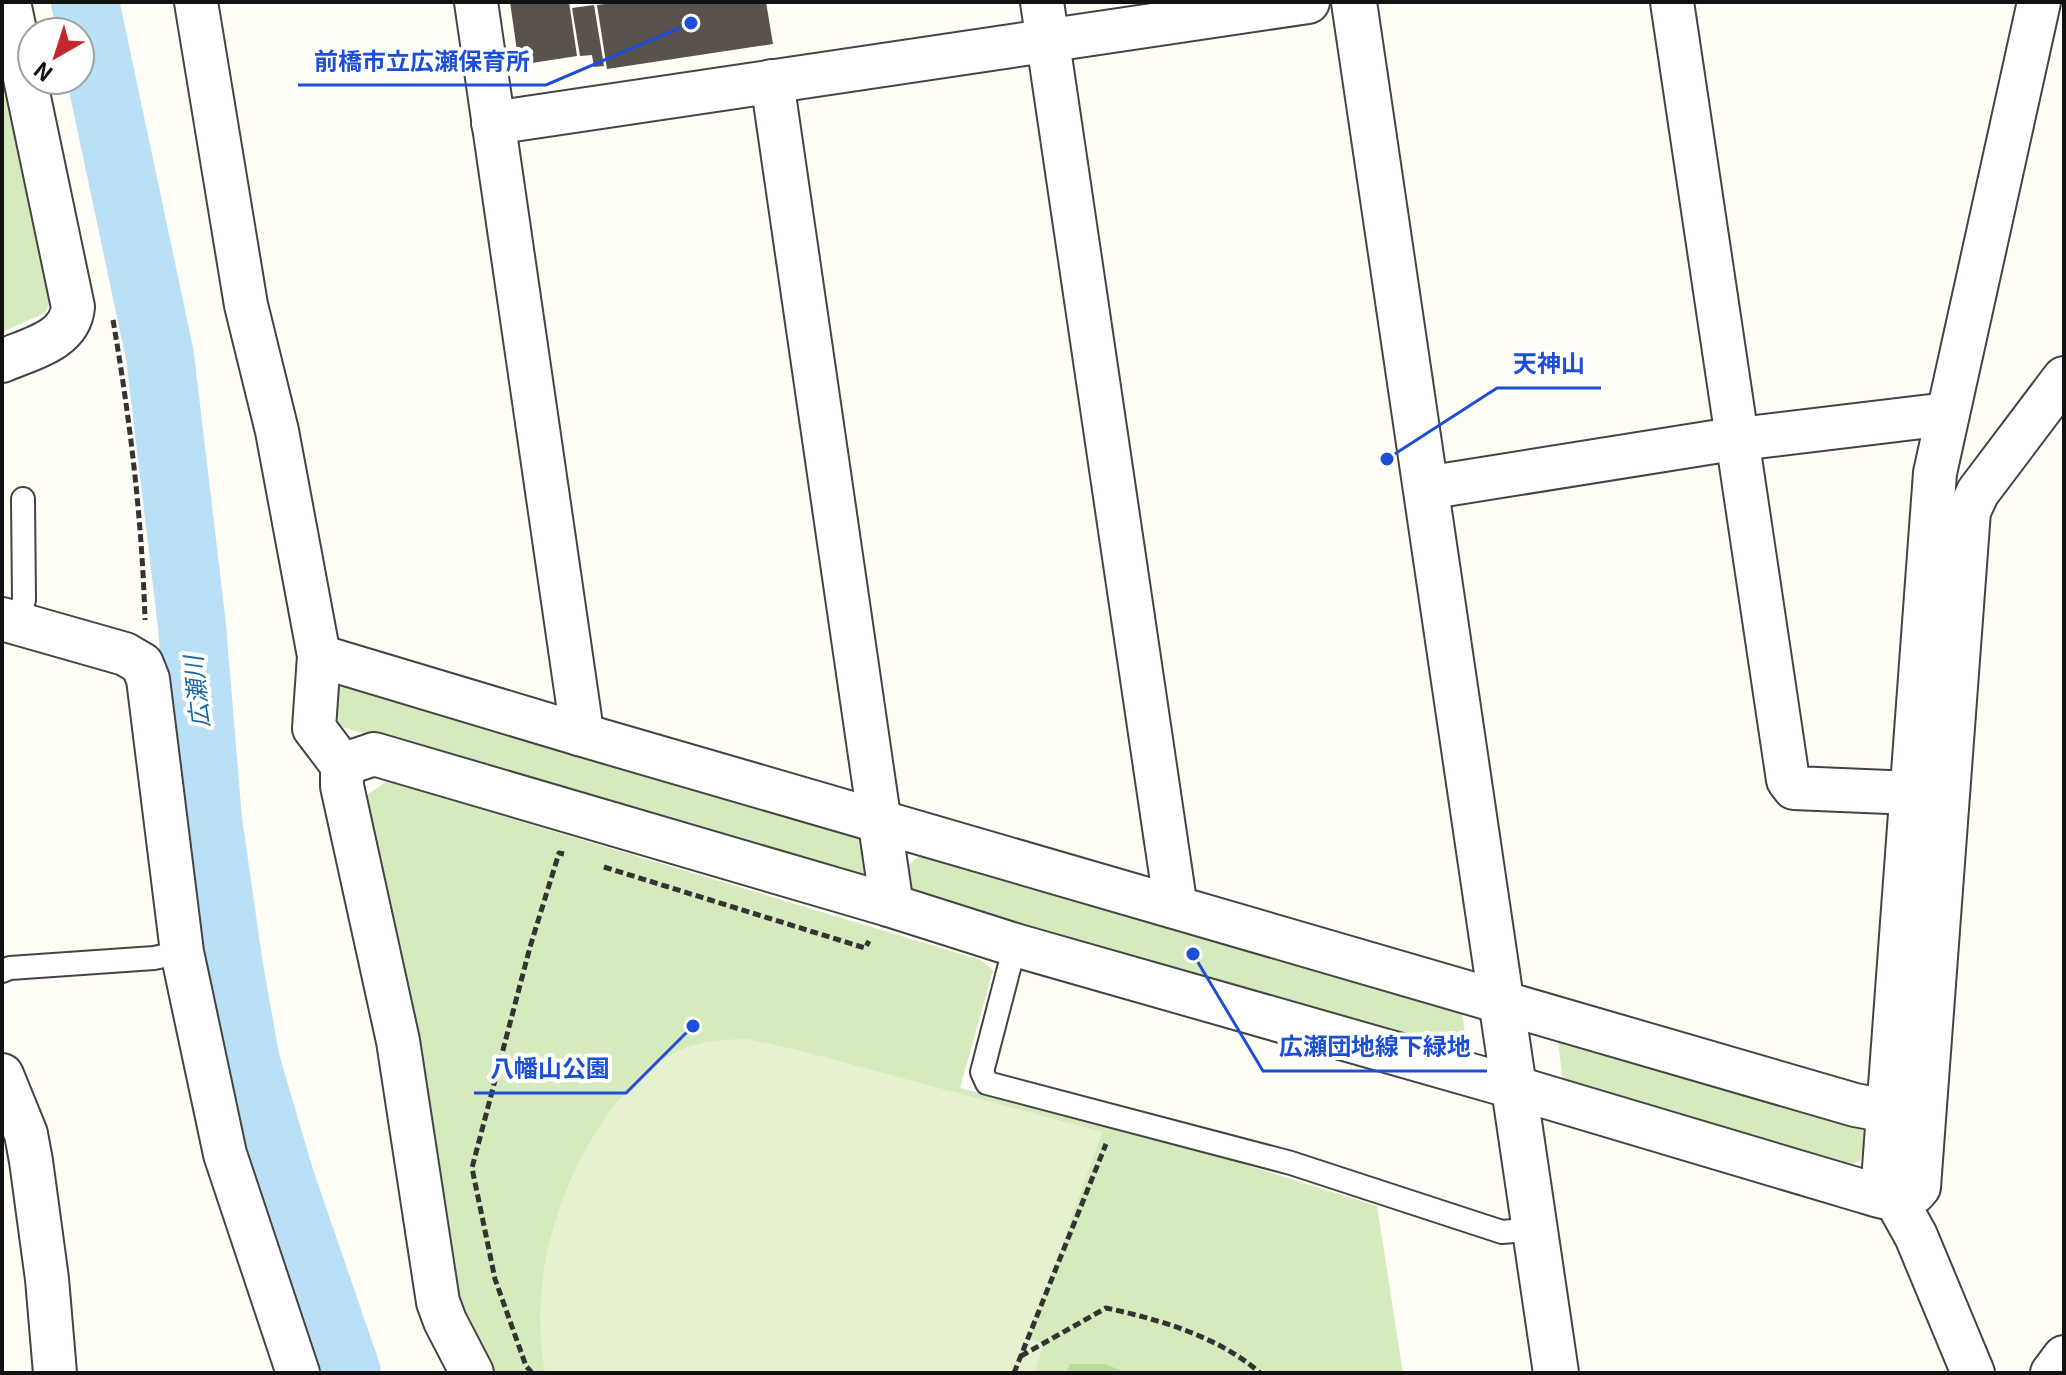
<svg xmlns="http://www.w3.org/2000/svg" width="2066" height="1375" viewBox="0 0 2066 1375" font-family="Georgia,'Noto Sans JP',serif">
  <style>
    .green { fill: #d5ebbd }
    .forest { fill: #b9dc9c }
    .pitch { fill: #e6f2cf }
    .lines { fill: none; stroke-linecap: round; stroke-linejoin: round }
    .river { stroke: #b9e0f7; stroke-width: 68 }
    .building { fill: #5a524d }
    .service-casing { stroke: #444; stroke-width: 26 }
    .minor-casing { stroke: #444; stroke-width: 46 }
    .tertiary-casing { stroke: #444; stroke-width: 48 }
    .path { stroke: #333; stroke-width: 5; stroke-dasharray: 8 4; stroke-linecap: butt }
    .service { stroke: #fff; stroke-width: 22 }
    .minor { stroke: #fff; stroke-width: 42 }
    .tertiary { stroke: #fff; stroke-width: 44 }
    .labels { text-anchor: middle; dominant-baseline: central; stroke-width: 8; stroke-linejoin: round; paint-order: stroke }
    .water-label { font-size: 24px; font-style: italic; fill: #1768a6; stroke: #fff }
    .leader { fill: none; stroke: #1d4ed8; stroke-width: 3 }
    .callout-dot { fill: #1d4ed8; stroke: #fff; stroke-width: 3 }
    .callout-label { font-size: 24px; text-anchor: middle; font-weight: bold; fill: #1d4ed8; stroke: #fff; stroke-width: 8; stroke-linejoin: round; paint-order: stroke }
  </style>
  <rect width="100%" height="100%" fill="#fffdf5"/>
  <g class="green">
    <path d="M2,40L58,288L45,313L2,332Z"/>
    <path d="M339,682L840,823L867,842L874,865L865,877L331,724L334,686Z"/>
    <path d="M387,781L981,960L993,970L960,1088L1170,1141L1377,1206L1403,1373H490L455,1306L397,945L366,796Z"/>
    <path d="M923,852L1462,1009L1468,1059L924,900L910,891L907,867Z"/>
    <path d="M1557,1031L1854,1122L1867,1135L1860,1161L1848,1166L1563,1085Z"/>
  </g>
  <path class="forest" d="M1070,1364H1105L1127,1373H1066Z"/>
  <path class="pitch" d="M748,1039L798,1050L1102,1132L1029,1338L1044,1344L1034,1373H545C540,1344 539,1317 542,1288C548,1208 602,1089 676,1052C699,1040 723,1040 748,1039Z"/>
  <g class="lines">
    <path class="river" d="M85,2L160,356L192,626L208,820L229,967L246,1062L280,1178L347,1373"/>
  </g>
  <g class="building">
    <path d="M510,2H569L577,56L519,65Z"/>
    <path d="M620,2H766L773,44L607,69L597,5Z"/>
    <path d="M594,5L604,66L594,67L592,55L580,56L572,8Z"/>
  </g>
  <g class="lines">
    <g class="service-casing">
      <g id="service">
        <path d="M17,623L24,600L23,499"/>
        <path d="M1015,945L982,1072L987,1083L1291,1163L1502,1232L1536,1229"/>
        <path d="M2,971L10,968L154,958L182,952"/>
      </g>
    </g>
    <g class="minor-casing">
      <g id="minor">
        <path d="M196,2L246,305L277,431L319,656L314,728L342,765V786L398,1041L438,1302L445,1321L472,1373"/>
        <path d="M476,2L580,718L579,734"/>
        <path d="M1042,2L1174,895L1173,905"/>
        <path d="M1672,2L1788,780L1794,788L1912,793"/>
        <path d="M772,81L890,893L889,905"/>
        <path d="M493,123L1308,2"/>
        <path d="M2,361C29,349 70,341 73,307L9,2"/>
        <path d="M1426,488L1714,442L1947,414"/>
        <path d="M2,619L125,654L142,664L148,679L182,952L225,1154L298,1373"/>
        <path d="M319,656L579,734L1855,1105L1887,1111"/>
        <path d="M342,765L374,754L889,905L1015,945L1513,1087L1859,1190C1880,1196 1904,1208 1919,1187L1969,511L1978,492L2064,378"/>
        <path d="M2,1075L26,1134L31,1161L47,1279L55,1373"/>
        <path d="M1973,1373L1916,1236L1896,1200L1884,1168L1935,473L2039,2"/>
        <path d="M2052,1373L2064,1357"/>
      </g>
    </g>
    <g class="tertiary-casing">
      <path id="tertiary" d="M1354,2L1556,1373"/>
    </g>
    <g class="path">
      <path d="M113,320C130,419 142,519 145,620"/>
      <path d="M604,867L865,948L869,941"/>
      <path d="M1021,1356L1106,1308C1158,1319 1220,1337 1260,1373"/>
      <path d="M532,1373L526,1366L495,1279L472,1168L530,947L559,853L564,854"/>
      <path d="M1014,1373L1106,1144"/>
    </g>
    <use href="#service" class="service"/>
    <use href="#minor" class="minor"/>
    <use href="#tertiary" class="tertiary"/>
  </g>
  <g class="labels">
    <g class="water-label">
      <text transform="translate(195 692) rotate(-96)">広瀬川</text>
    </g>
  </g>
  <path class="leader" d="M691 23L546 85H298M1387 459L1497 388H1601M1193 954L1263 1071H1487M693 1026L626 1093H474"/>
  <g class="callout-dot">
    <circle cx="691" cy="23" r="8"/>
    <circle cx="1387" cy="459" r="8"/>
    <circle cx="1193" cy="954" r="8"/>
    <circle cx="693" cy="1026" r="8"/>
  </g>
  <g class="callout-label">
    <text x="422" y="70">前橋市立広瀬保育所</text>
    <text x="1549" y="372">天神山</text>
    <text x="1375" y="1055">広瀬団地線下緑地</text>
    <text x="550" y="1077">八幡山公園</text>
  </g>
  <rect width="2066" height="1375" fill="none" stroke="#111111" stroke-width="8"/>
  <g transform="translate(56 56) rotate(219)"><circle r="38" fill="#ffffff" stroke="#a0a0a0" stroke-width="2"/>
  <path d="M0-6L14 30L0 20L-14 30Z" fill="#c4262e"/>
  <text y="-12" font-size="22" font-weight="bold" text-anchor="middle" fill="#111111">N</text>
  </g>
</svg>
